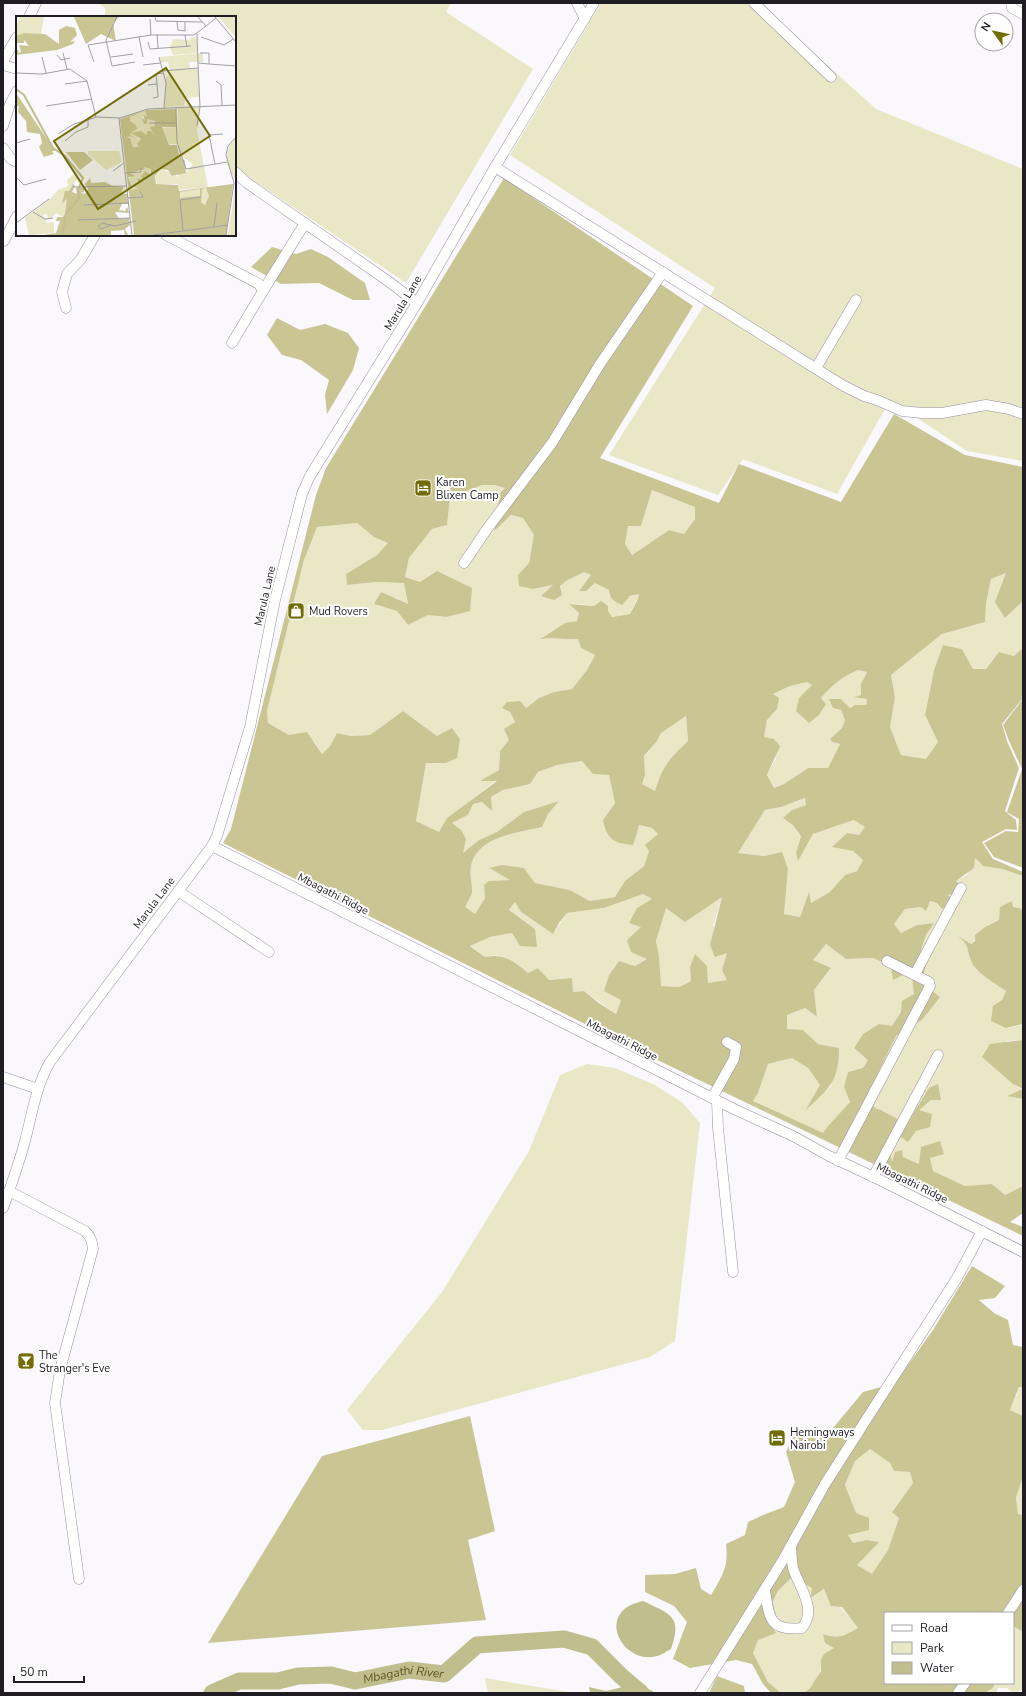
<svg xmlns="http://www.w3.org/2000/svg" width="1026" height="1696" viewBox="0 0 1026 1696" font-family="'Nunito Sans',sans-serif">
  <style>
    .green { fill: #e9e7c5 }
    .forest { fill: #c9c694; fill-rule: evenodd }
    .water { fill: #c1be8d }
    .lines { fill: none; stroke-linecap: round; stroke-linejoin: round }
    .river { stroke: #c1be8d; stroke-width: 17 }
    .minor-casing { stroke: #9790a3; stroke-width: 11 }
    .minor { stroke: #fff; stroke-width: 10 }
    .labels { text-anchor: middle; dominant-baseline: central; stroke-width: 4; stroke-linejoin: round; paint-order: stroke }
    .street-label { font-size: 11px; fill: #1f1c24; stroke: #fff }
    .poi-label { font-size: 11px; fill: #1f1c24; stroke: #fff; text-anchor: start }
    .water-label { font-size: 12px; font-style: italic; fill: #5b561e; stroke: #fff }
    .inset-river { fill: none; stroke: #c1be8d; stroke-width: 2 }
    .inset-road { fill: none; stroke: #a2a0a6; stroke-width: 1 }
    .view { fill: #726c07; fill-opacity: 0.15; stroke: #726c07; stroke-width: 2 }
    .inset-edge { fill: none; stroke: #1f1c24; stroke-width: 2 }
  </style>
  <rect width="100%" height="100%" fill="#faf8fc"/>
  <g class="green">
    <path d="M98,3H451L446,12L533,69L406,283L250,178L235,166V17H105V8Z"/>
    <path d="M601,3H758L876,109L1023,169V461L967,451L890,400L837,494L743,459L718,495L609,455L715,288L510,155Z"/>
    <path d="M482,485H494L505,488L492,503L499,499L494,530L511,515L523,518L534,535L529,563L518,575L533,589L554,585L562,595L560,586L566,581L584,572L591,575L579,591H586L595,583L609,590V595L615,602L640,593L630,614L612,617C602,604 585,604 569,604L579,613L577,621L565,623L541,638C554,638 565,640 578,639L581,648L595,655L587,670L572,689L554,692L539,698L526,708L510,712L515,723L509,740L500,751L499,770L481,781L497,780L448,818L439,832L416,821L426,763H446L437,736L403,711L370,735L351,736L337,733L330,746L322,754L314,741L289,735L268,723L267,711L304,560L316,527L357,523L374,537L389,543L377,555L346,574L347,585L376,582L404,583L408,605L396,598L374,604L397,611L408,625L428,615L446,617L420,582L405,577L409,558L432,529L447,525L450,498Z"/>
    <path d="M652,490L695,506V519L684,534L669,530L632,555L625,544L628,525L641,526Z"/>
    <path d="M1006,573L1005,618L1023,601V648L1014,656L999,652L986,669H973L962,649L943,645L934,670L925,715L938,742L926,759L901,755L890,727L895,698L891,675L942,634L985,622L986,604L991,579Z"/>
    <path d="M858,670L867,672L861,684V695L855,697L867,699L866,705H855L850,708L841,699H830L841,710L845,720L842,728L830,739L832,742L840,744L828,768H808L784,784L774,788L767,775L776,758L764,737L767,720L777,709L773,694L790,686L807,682L813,685L799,698H821C832,685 842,677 858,670Z"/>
    <path d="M686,716L688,741C669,759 663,765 655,791L642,784L645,775L644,757L657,741L661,733Z"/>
    <path d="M582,761L593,774L609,775L615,803L603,820L637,833L638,825L652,828L658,834L649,851L644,866L625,881L615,897L590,901L570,890L535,883L524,868H489L511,880L489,881L485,898L475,914L464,907C467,903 471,898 472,893C473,886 469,875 471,866C476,836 518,833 542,827L548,814L559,801L524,812L497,832L479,840L463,854L452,823L468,815L473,804L482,802L491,810V797L503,790L530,784L538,772L557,765Z"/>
    <path d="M806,798V805L792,810L793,825L801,836L796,853L798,860L813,834L854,820L866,827L859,835L833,847L853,851L863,860L857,871L845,875L830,892L811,903L809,893L800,917L784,914L788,869L765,856L738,853L765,810L781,807Z"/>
    <path d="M975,858L983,866L1002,869L1023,876V911L1020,908L1013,907L1012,901L999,920L985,927L971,944L961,938C969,946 968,954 972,963C977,973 997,985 1006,991L1002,1000L1006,1028L1023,1025V1040L1006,1041L1013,1084L1023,1090L1008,1096L1023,1099V1186L1005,1195L992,1184L965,1186L933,1171L930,1158L940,1141L919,1164L903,1157L901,1150L892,1163L890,1152L918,1110L931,1100L938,1084L907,1124L881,1110H877L865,1100L896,1036L922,1020L939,997L921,982L926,966L921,950L926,935L934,923L917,925L901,933L894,924L905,909L921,907L930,901L937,903L955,902L948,895L956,881L967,875Z"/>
    <path d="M643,894L652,899L642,927L647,959L635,966L619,961L609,975L604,991L621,999L616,1014L584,991L573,993L571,978L549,980L538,968L528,973C513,961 505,952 485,957L470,945L490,937L512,933L520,946L535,929L509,910L515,902L521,912L553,934L567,913L604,908Z"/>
    <path d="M722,897L713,926L727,952V980L708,983L707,966L690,967L691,981L679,987L660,986L659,956L656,941L666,907Z"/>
    <path d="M826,944L846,959L873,958L891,966L911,971L914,994L892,1027L879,1024L863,1034L854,1048L869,1059L863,1068L844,1087L850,1102L828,1126L823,1134L753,1101L758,1093L768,1064L792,1058L808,1068L820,1085L806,1110L831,1086L839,1048L818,1044L803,1030H786L787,1015L805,1008L817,1017L814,990L831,969L813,960Z"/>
    <path d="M587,1064L615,1068L655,1085L683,1103L700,1123L675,1341L650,1357L382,1430H363L347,1410L442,1292L529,1151L560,1075Z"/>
    <path d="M1020,1387H1023V1416L1010,1410Z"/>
    <path d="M870,1449L890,1463L894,1471L910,1472L913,1483L892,1511L899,1518L888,1550L872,1574L857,1565L866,1540L852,1543L848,1535L856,1513L845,1485L855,1461Z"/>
    <path d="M1023,1476V1515L1018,1514L1016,1498Z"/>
    <path d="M791,1578L812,1588L810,1597L824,1589L859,1628L844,1635L832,1638L834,1648L821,1660C822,1673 815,1685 804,1693H781L768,1682L753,1653L765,1617L778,1591Z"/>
    <path d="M1013,1626L1023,1632V1689C1016,1694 1013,1693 1007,1688H998L996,1693H985L993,1688L995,1683H1013Z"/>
    <path d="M485,1678L568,1692V1693H488Z"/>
  </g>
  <g class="forest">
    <path d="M504,178L693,306L600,458L719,503L739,464L841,502L894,414L965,455L1023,467V601L1005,618L995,602L1006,573L991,579L986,604L985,622L942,634L891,675L895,698L890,727L901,755L926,759L938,742L925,715L934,670L943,645L962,649L973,669H986L999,652L1014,656L1023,648V698L1002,724L1007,741L1019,768L1005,811L1016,820L1017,830L1006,829L982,842L993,859L1023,872V876L1002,869L983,866L975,858L974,868L956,881L959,884L958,892L948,895L955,902L942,909L937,903L930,901L926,911L921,907L905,909L894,924L901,933L917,925L934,923L926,935L921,950L926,966L921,982L940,997L922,1020L896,1036L865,1100L877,1109L881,1110L907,1124L929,1088L938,1084L941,1100H931L919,1110L932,1114L930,1127L916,1131L908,1142L901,1137L890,1152L892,1162L895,1152L902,1150L903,1157L919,1164L921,1147L940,1141L944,1154L930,1158L933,1171L965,1186L992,1184L1005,1195L1023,1186V1213L1010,1222L1023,1227V1236L647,1055L223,843L231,829L316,495L326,468ZM482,485H494L505,488L490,504L499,499L494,531L511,515L523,518L534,535L529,563L518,575L519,586L533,589L553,585L541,596L554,600L562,595L560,586L566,581L584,572L591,575L579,591H586L595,583L609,590C609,598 614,602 622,605L630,596L639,594L637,601L630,614L612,617L608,611V606L601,601L594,606L569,604L579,613L577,621L565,623L540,639C553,637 564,640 578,639L581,648L595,655L587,670L572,689L554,692L539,698L526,708L520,701L507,702L502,708L510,712L515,722L504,729L509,740L500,751L499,770L480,781H497L447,818L439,832L416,821L426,763H446L457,758L460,739L452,728L437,736L403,711L370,735L351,736L337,733L330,746L322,754L307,732L289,735L268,723L267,711L304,560L317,527L357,523L374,537L388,543L377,555L346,574L347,585L376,582L404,583L408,604L381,592L374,604L397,611L408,625L428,615L446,617L470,611L472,588L437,571L420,582L405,577L409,558L432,529L447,525L450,498ZM652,490L695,507V519L684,534L669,530L632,555L625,544L628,526H641ZM858,670L867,672L861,684V695L854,697L867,699L866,705H855L850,708L841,699H829L833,708L841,710L845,720L842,728L830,739L832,742L840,744L828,768H808L784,784L774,788L767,775L780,746L774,739L764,737L767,720L777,709L779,698L773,694L790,686L807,682L812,685L799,698L796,711L809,723L819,715L826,704L821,698C832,685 842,677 858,670ZM686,716L688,741C669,759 663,765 655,791L642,784L645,775L644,756L657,741L661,733ZM582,761L593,774L609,775L615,803L603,820C607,839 613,843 633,845L637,833L639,825L652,828L658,834L645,845L649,851L644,866L625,881L615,897L590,901L570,890L535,883L524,868L502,865L489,868L510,880L489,881L484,885L485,898L475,914L465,907C467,903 471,897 472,893C473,885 469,875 471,866C477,836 518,833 542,827L548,814L559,801L524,812L497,832L479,840L463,853L466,839L461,830L452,823L468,815L473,804L482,802L492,811L491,797L503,790L530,784L538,772L557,765ZM805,798L806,805L792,810L783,818L793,825L801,836L796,853L798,861L813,834L854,820L865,827L859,835L847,833L832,847L853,851L863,860L857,871L845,875L830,892L811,903L809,892L800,917L784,914L788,869L782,852L765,856L738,853L765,810L781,807ZM643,894L652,899L637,908L629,923L641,927L627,940L631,952L647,959L635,966L619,961L609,975L604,991L621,1000L616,1014L599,1003L584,991L573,992L572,978L549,980L538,968L528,973C513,961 505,953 485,957L470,946L490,937L512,933L520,946L537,947L535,929L509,910L515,902L521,912L553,934L559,923L567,913L604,908ZM722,897L710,945L715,957L727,953L722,970L727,980L708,983L707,966L695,954L690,967L691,981L679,987L661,986L659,956L656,941L666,908L685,922ZM826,944L846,959L873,958L891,966L893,980L911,971L914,994L902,1001L901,1012L892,1026L879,1024L863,1034L854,1048L868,1060L863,1068L848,1072L844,1087L850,1102L828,1126L823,1133L753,1101L758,1093L768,1064L792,1058L808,1068L820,1085L805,1111C828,1089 839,1083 839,1048L818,1044L803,1030L787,1029V1015L805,1008L817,1017L814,990L831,968L813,960Z"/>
    <path d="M272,247L296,254L311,249L328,257L365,283L370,300H353L319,283L281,284L251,267Z"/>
    <path d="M277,318L300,330L325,324L348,333L359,348L353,370L327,414L325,395L329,380L301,360L282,355L267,335Z"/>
    <path d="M1022,700L1023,701V868L994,857L984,843L1006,831L1018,832L1019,819L1007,812L1022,769L1009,741L1003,725Z"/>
    <path d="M1012,901L1013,907L1020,908L1023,911V1024L1006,1028L991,1021L993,1006L1002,1000L1006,991C997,985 977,973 972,963C966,950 971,947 958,936L971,944L975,941V935L985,927L999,920L1000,907Z"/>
    <path d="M1023,1040V1099L1007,1096L1023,1089L1013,1084L982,1057L990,1044Z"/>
    <path d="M972,1266L1005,1286L995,1298L979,1300L994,1313L1008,1320L1013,1345L1023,1347V1387H1019L1010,1410L1023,1416V1476L1016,1498L1018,1514L1023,1515V1632L1013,1626V1613H885V1683H995L993,1688L985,1693H804L810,1688L821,1671V1660L824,1654L834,1648L825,1643L823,1634C838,1640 845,1635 858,1628L842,1607L831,1606L824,1589L810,1598L812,1588L791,1578L778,1591L765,1617L776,1633L758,1640L753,1653L768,1682L781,1693H771L763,1684L752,1664L736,1660L690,1668L673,1659L687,1622L674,1606L645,1592V1575L675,1574L696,1568L701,1589L711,1595C722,1576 729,1567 726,1544L745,1535L748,1522L763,1515L784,1507L795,1482L786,1452L793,1437L828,1434L863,1392L895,1383L933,1330ZM870,1449L890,1463L894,1471L910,1472L913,1483L892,1512L899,1518L888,1550L872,1574L857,1565L879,1542L866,1540L853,1543L848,1535L869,1530V1518L856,1513L845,1485L855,1461Z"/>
    <path d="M470,1416L495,1531L468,1540L486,1620L208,1643L322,1456Z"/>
    <path d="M717,1676L744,1686L745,1693H709Z"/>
  </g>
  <g class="water">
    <path d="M643,1601C670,1614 683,1616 671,1649C667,1651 662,1655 657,1656C623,1666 593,1611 643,1601Z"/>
    <path d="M635,1684L653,1691L652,1693H590L589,1687L606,1691Z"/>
  </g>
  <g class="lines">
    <path class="river" id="s1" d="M212,1693L239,1681H278L298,1676L331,1675L355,1681L409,1670L444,1674L477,1645L564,1639L592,1647L621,1676L641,1693"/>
    <g class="minor-casing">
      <g id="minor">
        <path d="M577,3L585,19"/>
        <path d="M754,3L831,77"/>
        <path d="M1011,3L1012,8L1023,14"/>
        <path d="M29,17L36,3"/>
        <path d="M3,61L17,37"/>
        <path d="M3,65L17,69"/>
        <path d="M3,126L10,104L17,91"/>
        <path d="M3,148L11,159L17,162"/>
        <path d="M495,167L842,385L864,396L877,400L902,411L922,413H942L986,405L1009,409L1023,414"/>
        <path d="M235,172L247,183L388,281L417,303"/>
        <path d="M166,235L259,284L263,291L232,343"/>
        <path d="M4,241L17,216"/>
        <path d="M263,291L305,223"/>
        <path d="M66,308L62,292L67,274L81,259L95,235"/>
        <path d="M816,368L856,300"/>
        <path d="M464,563L487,529L552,443L600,364L663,272"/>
        <path d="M212,846L633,1058L736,1110L793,1136L829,1156L882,1181L1023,1252"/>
        <path d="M178,891L269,952"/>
        <path d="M915,974L961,888"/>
        <path d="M3,1077L38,1089"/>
        <path d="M712,1098L734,1059L736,1047L727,1042"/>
        <path d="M717,1101L718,1128L733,1272"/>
        <path d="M838,1161L930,986L929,982L887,961"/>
        <path d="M873,1177L938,1055"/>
        <path d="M9,1191L85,1231C91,1237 92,1241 93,1249L60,1370L55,1403L79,1579"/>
        <path d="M3,1208C11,1186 19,1163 25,1141C32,1114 36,1086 50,1062L212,846L217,836L250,727L275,600L302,494L310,476L417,303L495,167L594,3"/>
        <path d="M765,1590C769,1617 769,1632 802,1628C817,1610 801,1590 794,1571C791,1564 792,1554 791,1546"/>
        <path d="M1008,1613L1023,1590"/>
        <path d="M700,1693L783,1560L825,1484L957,1278L982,1231"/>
        <path d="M958,1693L965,1683"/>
      </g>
    </g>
    <use href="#minor" class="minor"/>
  </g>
  <defs>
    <g id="hotel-square" transform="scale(0.9)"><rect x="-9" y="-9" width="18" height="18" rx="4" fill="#726c07" stroke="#fff"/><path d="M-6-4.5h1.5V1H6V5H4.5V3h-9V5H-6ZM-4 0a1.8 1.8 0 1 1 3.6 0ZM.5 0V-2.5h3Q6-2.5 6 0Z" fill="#fff"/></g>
    <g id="shop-square" transform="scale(0.9)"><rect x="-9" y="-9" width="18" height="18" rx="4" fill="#726c07" stroke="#fff"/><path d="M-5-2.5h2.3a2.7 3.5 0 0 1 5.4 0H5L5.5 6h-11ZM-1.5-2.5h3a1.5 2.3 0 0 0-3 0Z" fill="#fff"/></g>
    <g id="bar-square" transform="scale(0.9)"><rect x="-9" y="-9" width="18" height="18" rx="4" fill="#726c07" stroke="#fff"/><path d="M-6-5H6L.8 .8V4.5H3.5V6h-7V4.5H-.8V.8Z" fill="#fff"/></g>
  </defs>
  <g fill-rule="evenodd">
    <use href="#hotel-square" x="423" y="488"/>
    <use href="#shop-square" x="296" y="611"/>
    <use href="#bar-square" x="26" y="1361"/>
    <use href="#hotel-square" x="777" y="1438"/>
  </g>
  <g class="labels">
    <g class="street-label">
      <text transform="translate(403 303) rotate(-59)">Marula Lane</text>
      <text transform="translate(265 596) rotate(-77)">Marula Lane</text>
      <text transform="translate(333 894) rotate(27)">Mbagathi Ridge</text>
      <text transform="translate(154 903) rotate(-53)">Marula Lane</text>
      <text transform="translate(622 1040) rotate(27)">Mbagathi Ridge</text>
      <text transform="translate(912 1183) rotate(26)">Mbagathi Ridge</text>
    </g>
    <g class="poi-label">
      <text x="436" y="482">Karen<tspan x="436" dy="13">Blixen Camp</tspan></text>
      <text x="309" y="611">Mud Rovers</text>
      <text x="39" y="1355">The<tspan x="39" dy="13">Stranger's Eve</tspan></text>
      <text x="790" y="1432">Hemingways<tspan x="790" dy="13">Nairobi</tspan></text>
    </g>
    <g class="water-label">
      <text stroke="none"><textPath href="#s1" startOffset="196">Mbagathi River</textPath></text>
    </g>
  </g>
  <g transform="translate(16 16)">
    <rect width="220" height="220" fill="#faf8fc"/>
    <path d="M5,1H28L25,18L8,17L0,20V9ZM203,1H220V22L219,20ZM176,21L181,22V37L157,39L154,32L157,23L173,24ZM187,37V46H173L174,52H182L183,81L169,82L168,90L149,91L150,61L154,59V54L152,46L145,47L144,41ZM184,91L181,114L192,171L163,174L162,168H141L139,160L146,153L162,161L163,158L170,157L177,148L163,139L162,128H153L146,112L162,111V92ZM129,95L131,101L126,100L128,108L131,103L139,105L135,114L138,120L132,115V119L125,115L118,118L125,125L123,131H117L114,123L110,122L114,115L120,112V109L114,105V101ZM220,122V219H212L220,166L211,148V141L213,130ZM72,135H103L106,146L90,154L72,138ZM127,151L135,153L137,170H123L122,168L119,170L121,172L113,174L114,157H122ZM60,156L62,162L55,172L52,193L47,201L40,197L33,204L31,198L27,199L31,207L38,206V217L13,219L9,202L34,183L42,174L52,170L51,164ZM191,172L193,180L190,189L185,186V173ZM184,173L185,180L164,183V176Z" fill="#e9e7c5"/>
    <path d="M58,1H103L97,7L100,25L85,18L70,28ZM50,10L59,12L61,19L54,26L59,25L57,28L41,34L0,39V33L3,35L2,37L5,36L3,29L13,30L8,24V27H0V20L8,17L29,18L43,28V14ZM0,77L39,135H36L38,138L28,141L23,131L26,127L24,118L11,116L10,105L2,96L3,90H0ZM160,93V111H146L153,129H161L163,139L169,145L170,157L156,160L152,154L145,153L139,160L140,168L162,169L163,175L217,168L210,219H118L104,103L131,94ZM129,95L131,101L127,99L129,104L126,102L128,108H131V103L139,105L138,110L134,111L138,120L135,115H131V119L125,115L114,117L121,113L120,109L114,105V101ZM115,117L125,123L121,128L123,131H117L114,122H110L114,120L121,123L114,119ZM127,151L135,153V159L129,155L125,161L129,166L122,162V168L116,171L122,172L113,174V171H116L112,161L119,160L114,157L129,153ZM190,172L193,180L189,189L185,186L186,173ZM184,173V180L164,182V176ZM50,136H68L77,144L64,154ZM74,162L75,167L89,166L97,170L108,171L105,177L111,178L112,188H106L103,194L109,195L111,191L113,197L99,196L103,203L113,202L114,209L109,213L112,219H109L108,214L95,215V219H28L40,217L44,205H40L41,201H47L49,198L51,182L46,188L49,175H53L57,168L59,170L56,176L61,178L60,172L70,171L67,177L63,174L67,178L70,177L72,173L69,168Z" fill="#c9c694" fill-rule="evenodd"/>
    <path class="inset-river" d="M0,73L8,79L37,132L49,140L67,162L62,174L63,182L50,198L46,219"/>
    <path class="inset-road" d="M101,1L90,24L96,50L119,46M139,1L140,5L186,6M182,1L190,10L200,2M199,1L220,26M134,3L135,19M161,6L162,14L169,15V6M141,18L142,32M181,18L182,47L193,48V37H184M169,19L171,31M123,21L127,41M185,21L208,29L217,23M132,26L134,33L175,30M47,37L51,53M41,39L45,44L54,42M26,41L30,57M95,41L117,38M143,41L150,67L148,92M78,46L72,29L135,19H178L190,10M193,48L220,50M127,49L144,47M146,55L182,52M0,57L26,58L54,53L71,65L80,101M200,65L205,69L206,90M49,68L71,65M132,69L141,68L140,58L147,57M137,82L142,81L141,68M30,90L76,83M160,92L161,126L170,153L211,146M103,102L116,219M133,107H160M181,110L184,91L182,47M42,118L58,108L81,101L104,102L132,93L220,89M49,125L60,116L72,111V103M0,127L14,123M199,148L193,119L207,118M97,155L108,147M109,157L125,156V152M0,161L8,169L30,163M57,171L111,170M112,182L127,181L124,175M68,189L113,187M17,196L29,203L37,202M62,204L114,202M0,207L33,183M95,209L85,213L82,210L86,207L99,210L120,205M198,211L201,187M167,215L164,184L185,181M137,219L212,209M210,219L218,167L210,139L212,130L220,121"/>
    <path class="view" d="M150,52L194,120L82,193L38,125Z"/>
    <rect width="220" height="220" class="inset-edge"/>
  </g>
  <rect width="1026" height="1696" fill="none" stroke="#1f1c24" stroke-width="8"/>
  <rect x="884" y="1612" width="130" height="72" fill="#ffffff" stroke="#a5a4a7"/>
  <rect x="892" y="1625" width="20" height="6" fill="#ffffff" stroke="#a5a4a7"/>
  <text x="920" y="1632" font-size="12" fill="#1f1c24">Road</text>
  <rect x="892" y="1642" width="20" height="12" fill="#e9e7c5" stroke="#a5a4a7"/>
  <text x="920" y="1652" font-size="12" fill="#1f1c24">Park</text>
  <rect x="892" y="1662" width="20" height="12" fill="#c1be8d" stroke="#a5a4a7"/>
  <text x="920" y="1672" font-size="12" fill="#1f1c24">Water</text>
  <g transform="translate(994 32) rotate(303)"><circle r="19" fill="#ffffff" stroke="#a5a4a7"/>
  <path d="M0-3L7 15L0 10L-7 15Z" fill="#726c07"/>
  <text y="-6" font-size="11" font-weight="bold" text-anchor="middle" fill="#1f1c24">N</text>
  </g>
  <path d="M14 1676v6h70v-6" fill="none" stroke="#1f1c24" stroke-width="2"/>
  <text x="20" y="1676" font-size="12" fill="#1f1c24" stroke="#ffffff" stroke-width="3" paint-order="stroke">50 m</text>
</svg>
